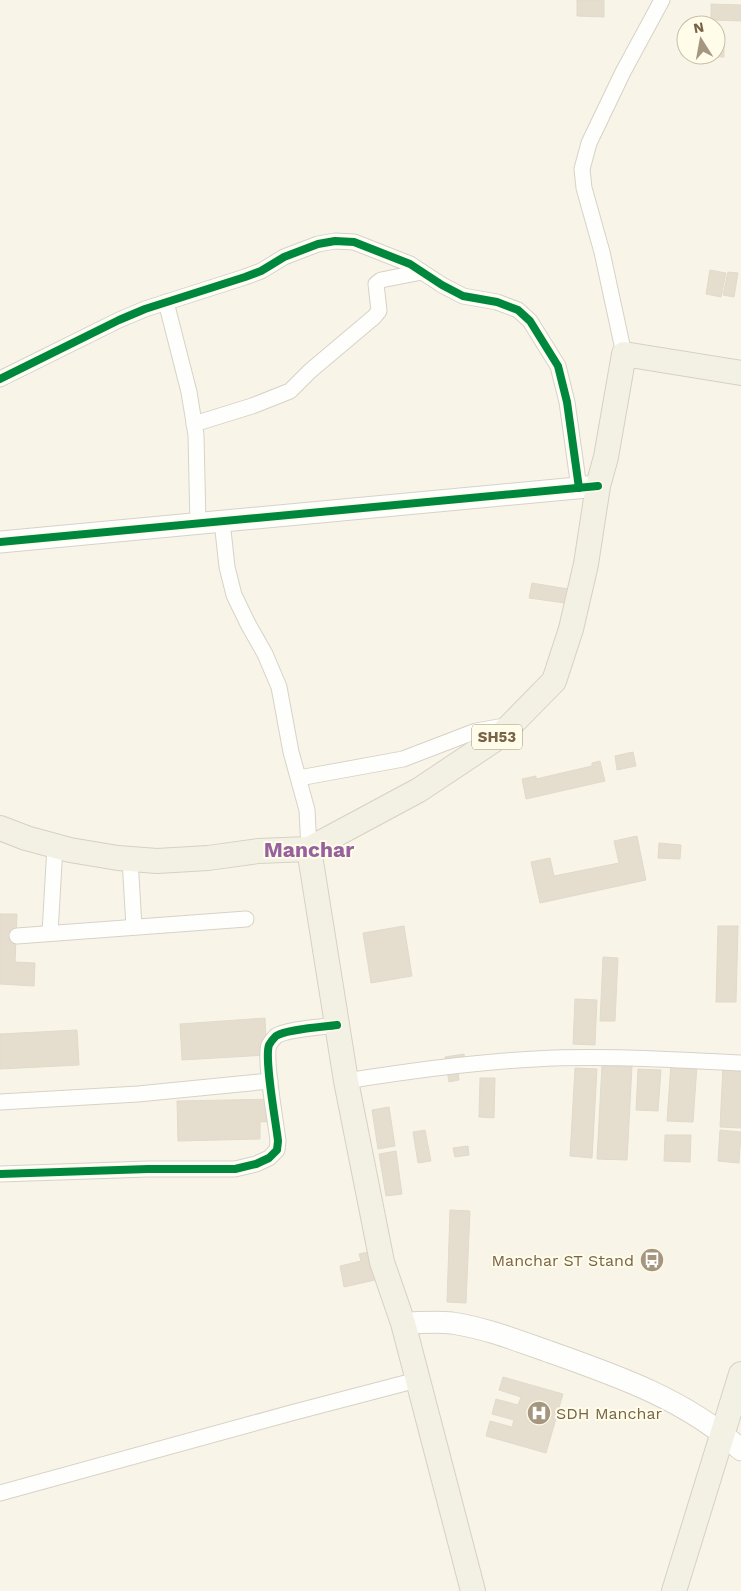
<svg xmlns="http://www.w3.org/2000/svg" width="741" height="1591" viewBox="0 0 741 1591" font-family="'Work Sans',sans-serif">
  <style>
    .building { fill: #e5decf; stroke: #e1daca }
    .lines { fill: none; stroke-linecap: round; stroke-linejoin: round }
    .street-casing { stroke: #d7d2c7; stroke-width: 17 }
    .secondary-casing { stroke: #d7d2c6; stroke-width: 23 }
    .primary-casing { stroke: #d7d0c4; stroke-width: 26 }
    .street { stroke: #fefefc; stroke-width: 15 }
    .secondary { stroke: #fefefc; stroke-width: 21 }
    .primary { stroke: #f3f1e4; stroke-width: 24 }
    .cycleway-casing { stroke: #fffcea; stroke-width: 11 }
    .cycleway { stroke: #00873e; stroke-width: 8 }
    .labels { text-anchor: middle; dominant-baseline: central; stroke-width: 4; stroke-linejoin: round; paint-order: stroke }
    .shield { fill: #fffcea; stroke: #a09177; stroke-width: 1 }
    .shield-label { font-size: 15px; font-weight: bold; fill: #786346 }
    .poi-label { font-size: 16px; fill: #786346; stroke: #fffcea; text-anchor: end }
    .district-label { font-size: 21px; font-weight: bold; fill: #96619c; stroke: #fffcea }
  </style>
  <rect width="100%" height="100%" fill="#f8f5e8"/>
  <g class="building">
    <path d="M577,0H604V17L577,16Z"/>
    <path d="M711,4L741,5V21L711,20Z"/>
    <path d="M716,45H724V57H710V55H716Z"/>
    <path d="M710,270L726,273L721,297L706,294Z"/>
    <path d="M728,272L738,273L734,297L723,295Z"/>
    <path d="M532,583L574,590L572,604L529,598Z"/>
    <path d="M633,752L636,766L617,770L615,756Z"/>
    <path d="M600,761L605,781L526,799L522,779L536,776V779L592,766V763Z"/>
    <path d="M637,836L646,880L540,903L531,862L550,858L554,876L619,863L614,841Z"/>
    <path d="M659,843L681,845L680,859L658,858Z"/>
    <path d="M0,914H17L15,962L35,963L34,986L0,984Z"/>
    <path d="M404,926L412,976L371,983L363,933Z"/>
    <path d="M718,926H738L736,1002H716Z"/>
    <path d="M603,957L618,958L615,1021H600Z"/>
    <path d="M575,999L597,1000L595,1045L573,1044Z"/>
    <path d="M265,1018L267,1055L182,1060L180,1024Z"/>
    <path d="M77,1030L79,1065L0,1069V1034Z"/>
    <path d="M464,1054L466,1071L458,1072L459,1080L449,1082L445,1057Z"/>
    <path d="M671,1064L697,1066L693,1122L667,1121Z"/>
    <path d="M602,1065L632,1066L627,1160L597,1159Z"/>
    <path d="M723,1067L741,1068V1128L720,1127Z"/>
    <path d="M575,1068L597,1069L592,1158L570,1156Z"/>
    <path d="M638,1069L661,1070L658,1111L636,1110Z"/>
    <path d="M480,1078H495L494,1118L479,1117Z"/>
    <path d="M276,1099L277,1121L260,1122V1139L178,1141L177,1101Z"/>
    <path d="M389,1107L395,1146L378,1149L372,1110Z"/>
    <path d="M425,1130L431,1161L418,1163L413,1132Z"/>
    <path d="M720,1130L741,1132L739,1163L718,1161Z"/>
    <path d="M665,1135H691L690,1162L664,1161Z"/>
    <path d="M468,1146L469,1155L455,1157L453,1148Z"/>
    <path d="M396,1151L402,1194L386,1196L379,1154Z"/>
    <path d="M450,1210L470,1211L466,1303L447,1302Z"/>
    <path d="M378,1250L384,1278L344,1287L340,1266L361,1261L359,1254Z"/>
    <path d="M503,1377L563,1394L546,1453L486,1436L490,1421L512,1427L514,1420L492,1414L496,1399L518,1405L521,1397L499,1390Z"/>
  </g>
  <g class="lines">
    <g class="street-casing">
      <g id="street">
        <path d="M166,302L189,392L196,435L198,524"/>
        <path d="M624,354L602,252L584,188L582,169L589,143L623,72L662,0"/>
        <path d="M0,379L119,320L145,309L245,277L261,271L284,257L318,244L335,241L354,242L410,264L442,285L463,296L497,302L518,310L530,321L558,366L567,402L579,488"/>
        <path d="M194,424L252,406L290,391L310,371L374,317L379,311L376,284L381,280L422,272"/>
        <path d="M222,521L227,567L234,595L248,624L265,654L279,687L291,752L307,810L309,849"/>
        <path d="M299,778L403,759L476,731L510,725"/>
        <path d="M130,859L134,927"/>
        <path d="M50,933L55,846"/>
        <path d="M17,936L246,919"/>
        <path d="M346,1081C409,1071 472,1062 535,1059C604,1055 673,1060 741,1063"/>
        <path d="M0,1102L138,1094L270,1081"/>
        <path d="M0,1174L148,1169H235L256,1164L269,1158L277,1150L278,1141C276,1122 264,1059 269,1045C270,1043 275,1037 276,1036C287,1029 324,1027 337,1025"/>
        <path d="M0,1493L291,1413L417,1380"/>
      </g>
    </g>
    <g class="secondary-casing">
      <g id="secondary">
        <path d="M0,542L598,486"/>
        <path d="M403,1323C419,1323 436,1321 452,1323C485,1328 516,1340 547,1351C615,1375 688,1400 741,1450"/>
      </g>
    </g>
    <g class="primary-casing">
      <g id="primary">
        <path d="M0,828L26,838L70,850L118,858L157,861L208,858L258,851L309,849L419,790L500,736L554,681L571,629L586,564L598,486L606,457L624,354L741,373"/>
        <path d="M309,849L346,1081L382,1262L403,1323L473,1591"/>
        <path d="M674,1591L741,1374"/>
      </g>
    </g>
    <use href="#street" class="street"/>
    <use href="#secondary" class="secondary"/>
    <use href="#primary" class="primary"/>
    <g class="cycleway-casing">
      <g id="cycleway">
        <path d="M0,379L119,320L145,309L245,277L261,271L284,257L318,244L335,241L354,242L410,264L442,285L463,296L497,302L518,310L530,321L558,366L567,402L579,488"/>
        <path d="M0,542L598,486"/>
        <path d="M0,1174L148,1169H235L256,1164L269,1158L277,1150L278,1141C276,1122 264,1059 269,1045C270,1043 275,1037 276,1036C287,1029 324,1027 337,1025"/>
      </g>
    </g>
    <use href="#cycleway" class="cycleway"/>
  </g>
  <defs>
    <g id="bus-disc" transform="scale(1.25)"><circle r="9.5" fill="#a5967f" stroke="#fffcea"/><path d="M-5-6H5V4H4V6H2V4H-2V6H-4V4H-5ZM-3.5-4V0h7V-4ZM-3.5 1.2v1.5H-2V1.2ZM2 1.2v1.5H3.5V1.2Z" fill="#fff"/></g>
    <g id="hospital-disc" transform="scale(1.25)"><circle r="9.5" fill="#a5967f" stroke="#fffcea"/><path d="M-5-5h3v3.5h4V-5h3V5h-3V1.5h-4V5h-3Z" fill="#fff"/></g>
  </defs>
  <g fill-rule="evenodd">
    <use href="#bus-disc" x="652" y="1260"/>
    <use href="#hospital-disc" x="539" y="1413"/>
  </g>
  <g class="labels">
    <rect class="shield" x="472" y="724.5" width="50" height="25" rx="4"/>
    <g class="shield-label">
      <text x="497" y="737">SH53</text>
    </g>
    <g class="poi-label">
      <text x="634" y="1260">Manchar ST Stand</text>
      <text x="556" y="1413" text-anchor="start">SDH Manchar</text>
    </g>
    <g class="district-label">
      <text x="309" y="849">Manchar</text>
    </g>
  </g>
  <g transform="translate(701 40) rotate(349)"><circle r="24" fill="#fffcea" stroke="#c9bfa8"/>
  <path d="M0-4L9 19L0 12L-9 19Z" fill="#a5967f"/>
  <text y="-8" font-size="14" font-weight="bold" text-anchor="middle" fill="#786346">N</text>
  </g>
</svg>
